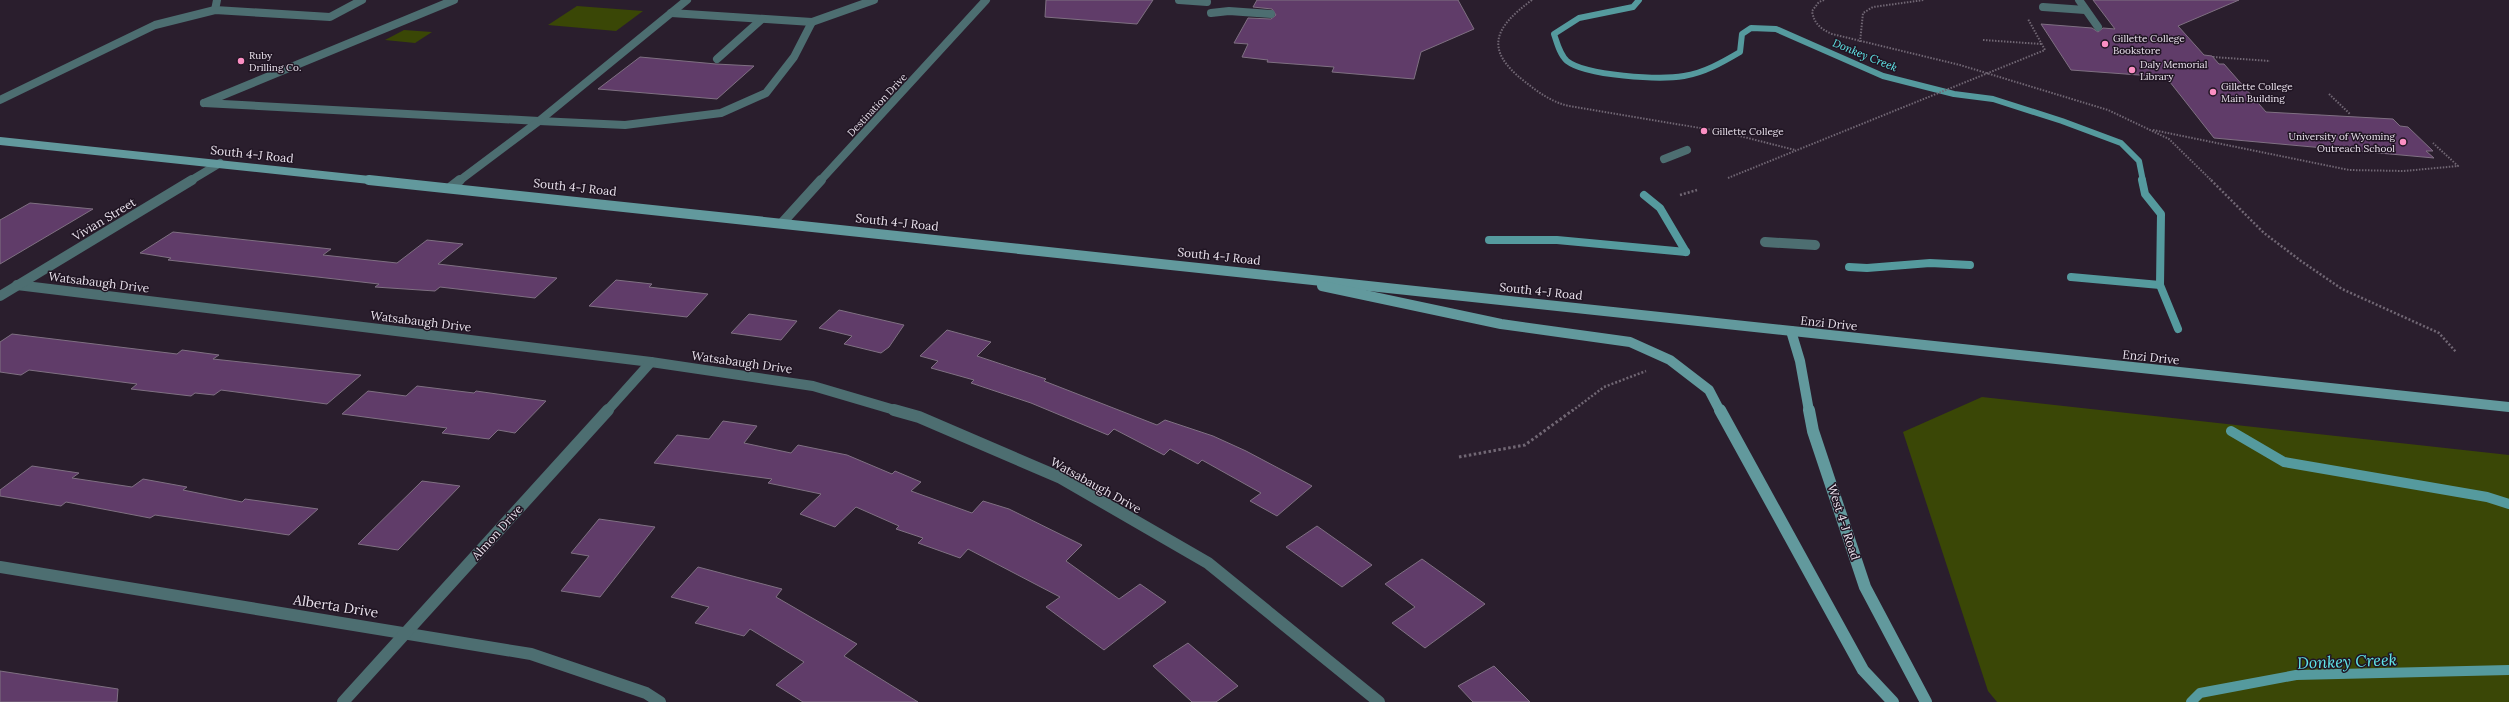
<svg xmlns="http://www.w3.org/2000/svg" width="2509" height="702" viewBox="0 0 2509 702" font-family="Lora,serif">
  <style>
    .green { fill: #3a4706 }
    .lines { fill: none; stroke-linecap: round; stroke-linejoin: round }
    .stream-far2 { stroke: #559a9e; stroke-width: 6 }
    .stream-far1 { stroke: #559a9e; stroke-width: 8 }
    .stream { stroke: #559a9e; stroke-width: 10 }
    .building { fill: #603c69; stroke: #7f7082 }
    .path-far2 { stroke: #716774; stroke-width: 2; stroke-dasharray: 1.5 1.5; stroke-linecap: butt }
    .path-far1 { stroke: #716774; stroke-width: 2.5; stroke-dasharray: 2 2; stroke-linecap: butt }
    .path { stroke: #716774; stroke-width: 3; stroke-dasharray: 2.5 2.5; stroke-linecap: butt }
    .service-far1 { stroke: #4d6e71; stroke-width: 8 }
    .service { stroke: #4d6e71; stroke-width: 10 }
    .minor-far2 { stroke: #4d6e71; stroke-width: 8 }
    .minor-far1 { stroke: #4d6e71; stroke-width: 10 }
    .minor { stroke: #4d6e71; stroke-width: 12 }
    .secondary-far2 { stroke: #62999d; stroke-width: 8 }
    .secondary-far1 { stroke: #62999d; stroke-width: 10 }
    .secondary { stroke: #62999d; stroke-width: 12 }
    .poi-dot { fill: #fb8fc3; stroke: #201523; stroke-width: 1.5 }
    .labels { text-anchor: middle; dominant-baseline: central; stroke-width: 3; stroke-linejoin: round; paint-order: stroke }
    .far-poi-label { font-size: 10px; fill: #e9e1ec; stroke: #201523; text-anchor: start }
    .far-street-label { font-size: 10px; fill: #e9e1ec; stroke: #201523 }
    .far-water-label { font-size: 11px; font-style: italic; fill: #60e5e7; stroke: #201523 }
    .street-label { font-size: 12px; fill: #e9e1ec; stroke: #201523 }
    .near-street-label { font-size: 14px; fill: #e9e1ec; stroke: #201523 }
    .near-water-label { font-size: 16px; font-style: italic; fill: #60e5e7; stroke: #201523 }
  </style>
  <rect width="100%" height="100%" fill="#2a1e2d"/>
  <g class="green">
    <path d="M577,6L643,11L616,31L548,25Z"/>
    <path d="M404,30L432,32L415,43L385,40Z"/>
    <path d="M1982,397L2509,455V702H1997L1988,691L1903,432Z"/>
  </g>
  <g class="lines">
    <path class="stream-far2" d="M1639,0L1633,7L1579,18L1554,34C1557,43 1560,55 1567,61C1586,76 1660,80 1684,76C1704,73 1723,62 1740,52L1742,34L1751,28L1776,29L1883,76L1954,94L1993,99L2062,121L2121,143L2139,161L2143,181"/>
    <g class="stream-far1">
      <path d="M2142,180L2145,194L2161,214L2160,285L2178,329"/>
      <path d="M1644,195L1660,208L1686,252"/>
      <path d="M1489,240H1557L1686,252"/>
      <path d="M1849,267L1867,268L1930,263L1970,265"/>
      <path d="M2071,277L2160,285"/>
    </g>
    <g class="stream">
      <path d="M2231,431L2284,462L2487,497L2509,504"/>
      <path d="M2191,702L2200,693L2296,675L2509,670"/>
    </g>
  </g>
  <g class="building">
    <path d="M1046,0H1153L1137,24L1045,17Z"/>
    <path d="M1257,0H1458L1474,29L1421,52L1414,79L1332,72L1334,67L1267,62L1268,60L1242,57L1248,44L1234,43L1248,18L1271,19L1276,15L1272,9L1253,7Z"/>
    <path d="M2093,0H2239L2178,26L2204,55L2212,56L2219,64H2224L2266,112L2393,119L2400,126L2408,127L2433,151H2426L2434,158L2214,138L2166,77L2071,70L2041,24L2092,28L2098,32L2103,28L2115,29Z"/>
    <path d="M640,57L716,64L754,66L717,99L598,89Z"/>
    <path d="M30,203L93,209L0,264V220Z"/>
    <path d="M173,232L331,249L323,255L397,263L427,240L463,244L438,264L557,278L535,298L440,287L435,291L375,287L379,284L168,260L171,258L140,253Z"/>
    <path d="M616,280L652,284L649,287L708,294L687,317L589,306Z"/>
    <path d="M839,310L904,325L889,347L881,353L844,344L852,336L819,328Z"/>
    <path d="M749,314L797,321L781,340L731,333Z"/>
    <path d="M947,330L991,342L977,356L1046,379L1044,381L1157,425L1165,420L1213,436L1246,451L1312,486L1277,516L1250,501L1261,493L1202,460L1198,464L1170,449L1164,455L1114,429L1108,435L1031,403L971,383L974,380L931,368L938,361L920,356Z"/>
    <path d="M12,334L177,354L182,350L219,355L213,359L361,375L327,404L221,390L214,395L195,393L191,396L131,389L137,384L29,370L21,375L0,372V342Z"/>
    <path d="M417,386L474,393L476,391L546,401L515,433L498,430L489,439L442,433L447,428L342,414L368,391L406,396Z"/>
    <path d="M723,421L757,426L744,443L791,453L798,445L847,455L892,474L895,471L921,482L911,491L972,513L983,501L1009,509L1082,545L1066,561L1119,599L1140,584L1166,602L1104,650L1046,607L1060,597L968,549L960,558L918,543L923,538L896,529L899,526L856,507L835,527L800,514L821,494L768,483L772,479L654,463L677,435L709,439Z"/>
    <path d="M32,466L79,473L72,478L132,487L143,479L187,487L183,490L242,502L245,499L318,509L289,535L155,515L150,518L66,502L61,506L0,496V490Z"/>
    <path d="M422,481L460,486L398,550L358,544Z"/>
    <path d="M599,519L655,527L600,597L561,591L589,556L571,553Z"/>
    <path d="M1317,526L1372,565L1342,587L1286,547Z"/>
    <path d="M1422,559L1485,604L1425,648L1392,623L1415,607L1385,584Z"/>
    <path d="M698,567L782,589L776,597L857,644L844,656L918,702H803L776,685L804,662L750,629L744,636L695,623L709,607L671,597Z"/>
    <path d="M1188,643L1238,686L1216,702H1192L1153,666Z"/>
    <path d="M1494,666L1530,702H1473L1458,686Z"/>
    <path d="M0,671L118,689L117,702H0Z"/>
  </g>
  <g class="lines">
    <g class="path-far2">
      <path d="M1532,0C1495,27 1483,49 1524,81C1538,92 1551,102 1569,106L1724,132L1795,150"/>
      <path d="M1824,0L1819,2L1812,11C1814,24 1821,29 1832,34L1960,65L2108,110L2169,139L2212,181"/>
      <path d="M1983,40L2041,44"/>
      <path d="M1860,42L1863,13L1873,7L1924,0"/>
      <path d="M2213,57L2270,61"/>
      <path d="M2329,94L2350,114"/>
      <path d="M2153,130L2349,170L2404,171L2458,166L2433,143"/>
      <path d="M1728,178L2045,50L2028,19"/>
    </g>
    <g class="path-far1">
      <path d="M2211,180L2264,233L2301,261L2342,289L2439,333L2456,352"/>
      <path d="M1680,195L1697,190"/>
      <path d="M1572,411L1604,387L1646,371"/>
    </g>
    <path class="path" d="M1459,457L1525,445L1573,410"/>
    <g class="service-far1">
      <path d="M1179,0L1207,2"/>
      <path d="M2079,0L2098,27"/>
      <path d="M2043,7L2085,10"/>
      <path d="M215,10L217,0"/>
      <path d="M671,13L812,22"/>
      <path d="M1211,13L1229,11L1271,14"/>
      <path d="M717,59L762,19"/>
      <path d="M0,100L155,25L215,10L330,17L362,0"/>
      <path d="M204,103L454,0"/>
      <path d="M539,121L625,125L721,113L766,93L794,57L812,22L874,0"/>
      <path d="M1664,159L1687,150"/>
    </g>
    <path class="service" d="M1765,242L1815,245"/>
    <g class="minor-far2">
      <path d="M204,103L539,121"/>
      <path d="M190,181L220,163"/>
      <path d="M459,181L539,121L687,0"/>
      <path d="M820,181L986,0"/>
    </g>
    <g class="minor-far1">
      <path d="M451,187L460,180"/>
      <path d="M782,223L821,180"/>
      <path d="M17,285L651,362L813,386L898,411"/>
      <path d="M0,296L192,180"/>
      <path d="M607,411L651,362"/>
    </g>
    <g class="minor">
      <path d="M894,410L919,417L1061,478L1208,563L1379,702"/>
      <path d="M0,567L531,654L646,693L660,702"/>
      <path d="M343,702L608,410"/>
    </g>
    <path class="secondary-far2" d="M0,141L379,181"/>
    <g class="secondary-far1">
      <path d="M369,180L2509,407"/>
      <path d="M1322,286L1501,324L1630,342L1670,360L1709,390L1720,411"/>
      <path d="M1791,331L1800,361L1809,411"/>
    </g>
    <g class="secondary">
      <path d="M1720,410L1863,670L1893,702"/>
      <path d="M1809,410L1813,431L1865,587L1926,702"/>
    </g>
  </g>
  <g class="poi-dot">
    <circle cx="2105" cy="44" r="4"/>
    <circle cx="241" cy="61" r="4"/>
    <circle cx="2132" cy="70" r="4"/>
    <circle cx="2213" cy="92" r="4"/>
    <circle cx="1704" cy="131" r="4"/>
    <circle cx="2403" cy="142" r="4"/>
  </g>
  <g class="labels">
    <g class="far-poi-label">
      <text x="2113" y="38">Gillette College<tspan x="2113" dy="12">Bookstore</tspan></text>
      <text x="249" y="55">Ruby<tspan x="249" dy="12">Drilling Co.</tspan></text>
      <text x="2140" y="64">Daly Memorial<tspan x="2140" dy="12">Library</tspan></text>
      <text x="2221" y="86">Gillette College<tspan x="2221" dy="12">Main Building</tspan></text>
      <text x="1712" y="131">Gillette College</text>
      <text x="2395" y="136" text-anchor="end">University of Wyoming<tspan x="2395" dy="12">Outreach School</tspan></text>
    </g>
    <g class="far-street-label">
      <text transform="translate(877 105) rotate(-47)">Destination Drive</text>
    </g>
    <g class="far-water-label">
      <text transform="translate(1865 55) rotate(22)">Donkey Creek</text>
    </g>
    <g class="street-label">
      <text transform="translate(252 154) rotate(6)">South 4-J Road</text>
      <text transform="translate(575 187) rotate(6)">South 4-J Road</text>
      <text transform="translate(104 219) rotate(-31)">Vivian Street</text>
      <text transform="translate(897 222) rotate(6)">South 4-J Road</text>
      <text transform="translate(1219 256) rotate(6)">South 4-J Road</text>
      <text transform="translate(99 282) rotate(7)">Watsabaugh Drive</text>
      <text transform="translate(1541 291) rotate(6)">South 4-J Road</text>
      <text transform="translate(421 321) rotate(7)">Watsabaugh Drive</text>
      <text transform="translate(1829 323) rotate(6)">Enzi Drive</text>
      <text transform="translate(2151 357) rotate(6)">Enzi Drive</text>
      <text transform="translate(742 362) rotate(8)">Watsabaugh Drive</text>
      <text transform="translate(1096 485) rotate(29)">Watsabaugh Drive</text>
      <text transform="translate(1844 522) rotate(72)">West 4-J Road</text>
      <text transform="translate(497 532) rotate(-48)">Almon Drive</text>
    </g>
    <g class="near-street-label">
      <text transform="translate(336 606) rotate(9)">Alberta Drive</text>
    </g>
    <g class="near-water-label">
      <text transform="translate(2347 661) rotate(-2)">Donkey Creek</text>
    </g>
  </g>
</svg>
